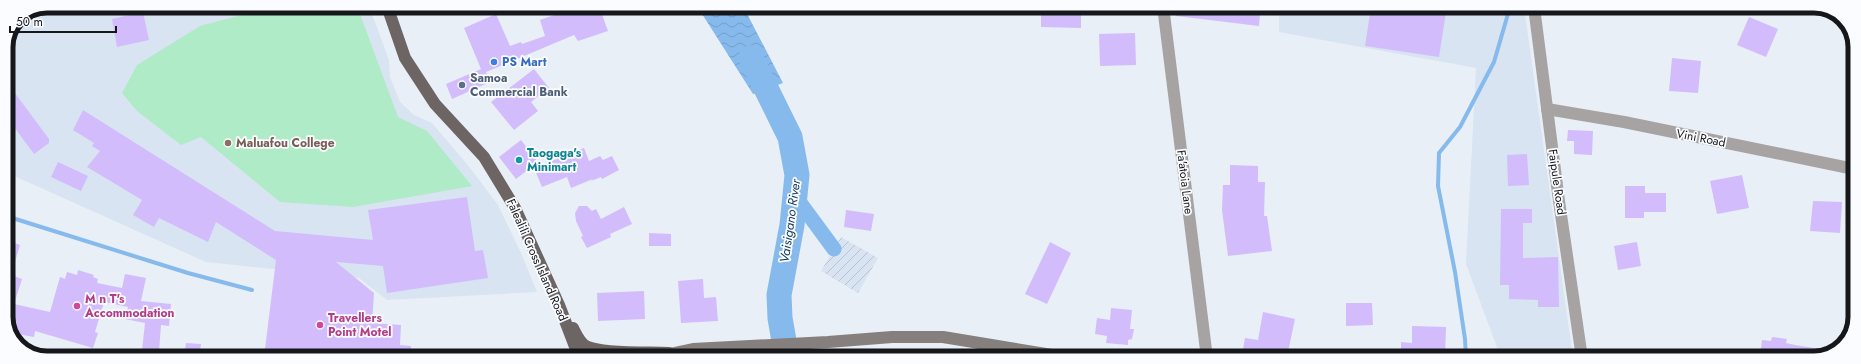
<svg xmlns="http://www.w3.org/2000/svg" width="1861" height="364" viewBox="0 0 1861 364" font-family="Jost,sans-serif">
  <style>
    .built { fill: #d8e4f1 }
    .industrial { fill: url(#industrial-furrows) }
    .green { fill: #afebc6 }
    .water { fill: url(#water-waves) }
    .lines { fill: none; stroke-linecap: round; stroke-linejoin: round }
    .stream { stroke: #86baec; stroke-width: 4 }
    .canal { stroke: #86baec; stroke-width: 15 }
    .river { stroke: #86baec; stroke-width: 25 }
    .building { fill: #d3bcfc }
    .minor { stroke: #a7a3a2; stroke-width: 12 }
    .tertiary { stroke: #a7a3a2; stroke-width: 12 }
    .secondary { stroke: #857f7d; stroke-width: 12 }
    .primary { stroke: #6c6563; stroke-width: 12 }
    .shop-dot { fill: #3f7fe0; stroke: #fafcff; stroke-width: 1.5 }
    .service-dot { fill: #5c6f8a; stroke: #fafcff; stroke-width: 1.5 }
    .education-dot { fill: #8d6e63; stroke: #fafcff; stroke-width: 1.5 }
    .culture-dot { fill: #0f9aa8; stroke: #fafcff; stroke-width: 1.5 }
    .hotel-dot { fill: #d1479c; stroke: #fafcff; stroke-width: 1.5 }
    .labels { text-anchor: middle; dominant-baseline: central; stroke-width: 3.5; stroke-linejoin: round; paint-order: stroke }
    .shop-label { font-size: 12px; font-weight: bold; fill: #366cbe; stroke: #fafcff; text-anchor: start }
    .service-label { font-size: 12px; font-weight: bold; fill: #4e5e75; stroke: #fafcff; text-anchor: start }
    .street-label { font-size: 12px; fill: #15171a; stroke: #fafcff }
    .education-label { font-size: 12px; font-weight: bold; fill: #785e54; stroke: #fafcff; text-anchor: start }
    .culture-label { font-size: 12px; font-weight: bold; fill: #0d838f; stroke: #fafcff; text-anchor: start }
    .hotel-label { font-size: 12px; font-weight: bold; fill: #b23c85; stroke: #fafcff; text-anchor: start }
    .water-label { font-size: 13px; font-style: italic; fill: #143a5b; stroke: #fafcff }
    .rim { fill: none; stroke: #15171a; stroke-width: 5 }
  </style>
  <defs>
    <pattern id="industrial-furrows" width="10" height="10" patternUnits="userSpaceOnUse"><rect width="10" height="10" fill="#d8e4f1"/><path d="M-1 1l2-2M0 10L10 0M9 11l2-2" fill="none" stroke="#b8c3ce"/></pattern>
    <pattern id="water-waves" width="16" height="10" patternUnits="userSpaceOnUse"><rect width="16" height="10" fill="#86baec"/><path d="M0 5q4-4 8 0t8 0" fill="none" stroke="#739fca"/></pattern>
  </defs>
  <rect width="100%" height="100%" fill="#e9eff6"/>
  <g class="built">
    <path d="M47,6H369L389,60L390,77L400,102L414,115L432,123L467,164L498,205L521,253L537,292L387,300L359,278L206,262L12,175L6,169V47L18,18Z"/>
    <path d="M1279,7H1524L1573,358H1501L1466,264L1476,68L1279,32Z"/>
  </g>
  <path class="industrial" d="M841,237L878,258L858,293L821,271Z"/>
  <path class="green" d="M276,6H357L398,117L427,131L472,186L353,207L280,202L201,137L181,145L137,111L122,93L137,65L200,26Z"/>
  <path class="water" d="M697,6H743L783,83L753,94Z"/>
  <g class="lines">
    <g class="stream">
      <path d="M6,216L188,273L252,290"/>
      <path d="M1466,358L1465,339L1455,272L1438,186L1439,153L1460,127L1494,62L1510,7"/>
    </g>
    <path class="canal" d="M795,196L834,249"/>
    <path class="river" d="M751,58L790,137L797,175L792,225L779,295L780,318L787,358"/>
  </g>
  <g class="building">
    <path d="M554,6H599L608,31L578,41L574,35L486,72L490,82L452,99L446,84L481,69L464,28L496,14L510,46L521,42L522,44L545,36L540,20L557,14Z"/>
    <path d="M1051,6H1081V28L1041,27V11H1051Z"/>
    <path d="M1175,6H1246L1245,12L1260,14L1259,26L1176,16Z"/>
    <path d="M1371,7L1407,13L1409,7L1446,12L1439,57L1365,46Z"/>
    <path d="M143,12L149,40L117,47L112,19Z"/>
    <path d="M1749,17L1778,29L1766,57L1737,45Z"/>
    <path d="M1135,33L1136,65L1100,66L1099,34Z"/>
    <path d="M1672,58L1701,61L1698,93L1669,91Z"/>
    <path d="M534,69L549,88L531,102L538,111L514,130L491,102Z"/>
    <path d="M6,81L49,139V143L34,154L6,116Z"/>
    <path d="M83,110L275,231L373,240L368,210L467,197L475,251L483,250L488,278L387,293L383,266L336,262L374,293L372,323L401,325L400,345L411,346L410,357H264L276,260L216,222L208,242L159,218L154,227L133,215L142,200L87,167L100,151L92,146L94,143L73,130Z"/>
    <path d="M1568,130L1593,131L1592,155L1574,154V141H1567Z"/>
    <path d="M521,140L538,162L516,179L499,157Z"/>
    <path d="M584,148L589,161L600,156L603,160L612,156L619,170L602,179L601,177L591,181L593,179L571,188L567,177L542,187L534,168Z"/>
    <path d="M1527,154L1529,185L1508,186L1507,155Z"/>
    <path d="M58,162L88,176L81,191L51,177Z"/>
    <path d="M1230,165L1258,166V182H1265L1264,216H1267L1272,251L1228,256L1222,210L1223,185H1230Z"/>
    <path d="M1742,175L1749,208L1717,214L1710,181Z"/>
    <path d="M1625,186H1645V193H1666V212H1644V218H1625Z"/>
    <path d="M1813,201L1842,202L1840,233L1810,231Z"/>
    <path d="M579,206H587L592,211L596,209L601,219L624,207L632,224L610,234L611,237L587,248L581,237L583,236L576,221L575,213Z"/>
    <path d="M1501,209H1532V223H1523V258L1558,257L1559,307H1538V300L1509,299V285H1500Z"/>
    <path d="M846,210L874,214L871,231L844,227Z"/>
    <path d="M649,233L671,234V246H649Z"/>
    <path d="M6,240L20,245L11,275L22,279L14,304L50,312L60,277L65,279L67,272L77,275L78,270L94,275L93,277L98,279L97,283L122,288L125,274L146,278L141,301L171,304L169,326L161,325L159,352L142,350L145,323L125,319L128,307L104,302L95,332L98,333L93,348L35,331L34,337L12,333L6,322Z"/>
    <path d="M1050,242L1071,253L1047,304L1025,294Z"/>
    <path d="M1637,242L1641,266L1618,270L1614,246Z"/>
    <path d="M703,279L704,298L716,297L718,321L681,323L678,281Z"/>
    <path d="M644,291L645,319L598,321L597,293Z"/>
    <path d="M1346,303H1372L1373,325L1346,326Z"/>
    <path d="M1111,308L1132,310L1130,329H1134L1132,339L1128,340V345L1106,343L1107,336L1095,334L1097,318L1110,320Z"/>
    <path d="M1263,312L1295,319L1287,357L1243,349L1245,338L1258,340Z"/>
    <path d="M1412,326L1446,327L1445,358H1401V342L1412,343Z"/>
    <path d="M1772,337L1787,339L1786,343L1795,345L1833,351L1814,358H1760L1762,340L1771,341Z"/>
    <path d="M186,343L201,344L199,357H184Z"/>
  </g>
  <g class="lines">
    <g class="minor">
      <path d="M1163,6L1207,358"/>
      <path d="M1547,109L1624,122L1854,169"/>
    </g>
    <path class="tertiary" d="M1534,7L1559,201L1582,358"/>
    <path class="secondary" d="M660,356L693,349L828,342L892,337H943L1070,358"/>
    <g class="primary">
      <path d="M387,6L405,58L435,104L484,157L515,208L559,305L579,357"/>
      <path d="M573,328C576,334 581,345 588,347C605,354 649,352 669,353"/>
    </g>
  </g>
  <circle class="shop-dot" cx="494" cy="62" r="4"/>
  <circle class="service-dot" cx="462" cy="85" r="4"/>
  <circle class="education-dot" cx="228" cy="143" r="4"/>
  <circle class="culture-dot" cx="519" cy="160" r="4"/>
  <g class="hotel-dot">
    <circle cx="77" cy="306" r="4"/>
    <circle cx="320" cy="325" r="4"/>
  </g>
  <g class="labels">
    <g class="shop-label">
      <text x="502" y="62">PS Mart</text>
    </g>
    <g class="service-label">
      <text x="470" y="78">Samoa<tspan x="470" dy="14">Commercial Bank</tspan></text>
    </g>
    <g class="street-label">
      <text transform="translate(1701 138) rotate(11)">Vini Road</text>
      <text transform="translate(1185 182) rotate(83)">Fa'atoia Lane</text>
      <text transform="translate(1557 182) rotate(82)">Faipule Road</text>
      <text transform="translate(537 260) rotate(66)">Falealili Cross Island Road</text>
    </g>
    <g class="education-label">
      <text x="236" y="143">Maluafou College</text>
    </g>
    <g class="culture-label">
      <text x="527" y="153">Taogaga's<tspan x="527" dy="14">Minimart</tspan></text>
    </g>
    <g class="hotel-label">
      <text x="85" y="299">M n T's<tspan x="85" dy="14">Accommodation</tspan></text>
      <text x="328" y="318">Travellers<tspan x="328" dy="14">Point Motel</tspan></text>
    </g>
    <g class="water-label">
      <text transform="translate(790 221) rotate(-82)">Vaisigano River</text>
    </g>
  </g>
  <path d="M0 0H1861V364H0ZM47 13H1814A34 34 0 0 1 1848 47V317A34 34 0 0 1 1814 351H47A34 34 0 0 1 13 317V47A34 34 0 0 1 47 13Z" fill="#fafcff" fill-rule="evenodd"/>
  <path class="rim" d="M47 13H1814A34 34 0 0 1 1848 47V317A34 34 0 0 1 1814 351H47A34 34 0 0 1 13 317V47A34 34 0 0 1 47 13Z"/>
  <path d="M10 26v6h106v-6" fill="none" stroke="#15171a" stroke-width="2"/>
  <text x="16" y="26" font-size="12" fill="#15171a" stroke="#fafcff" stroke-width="3" paint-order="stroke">50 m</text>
</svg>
